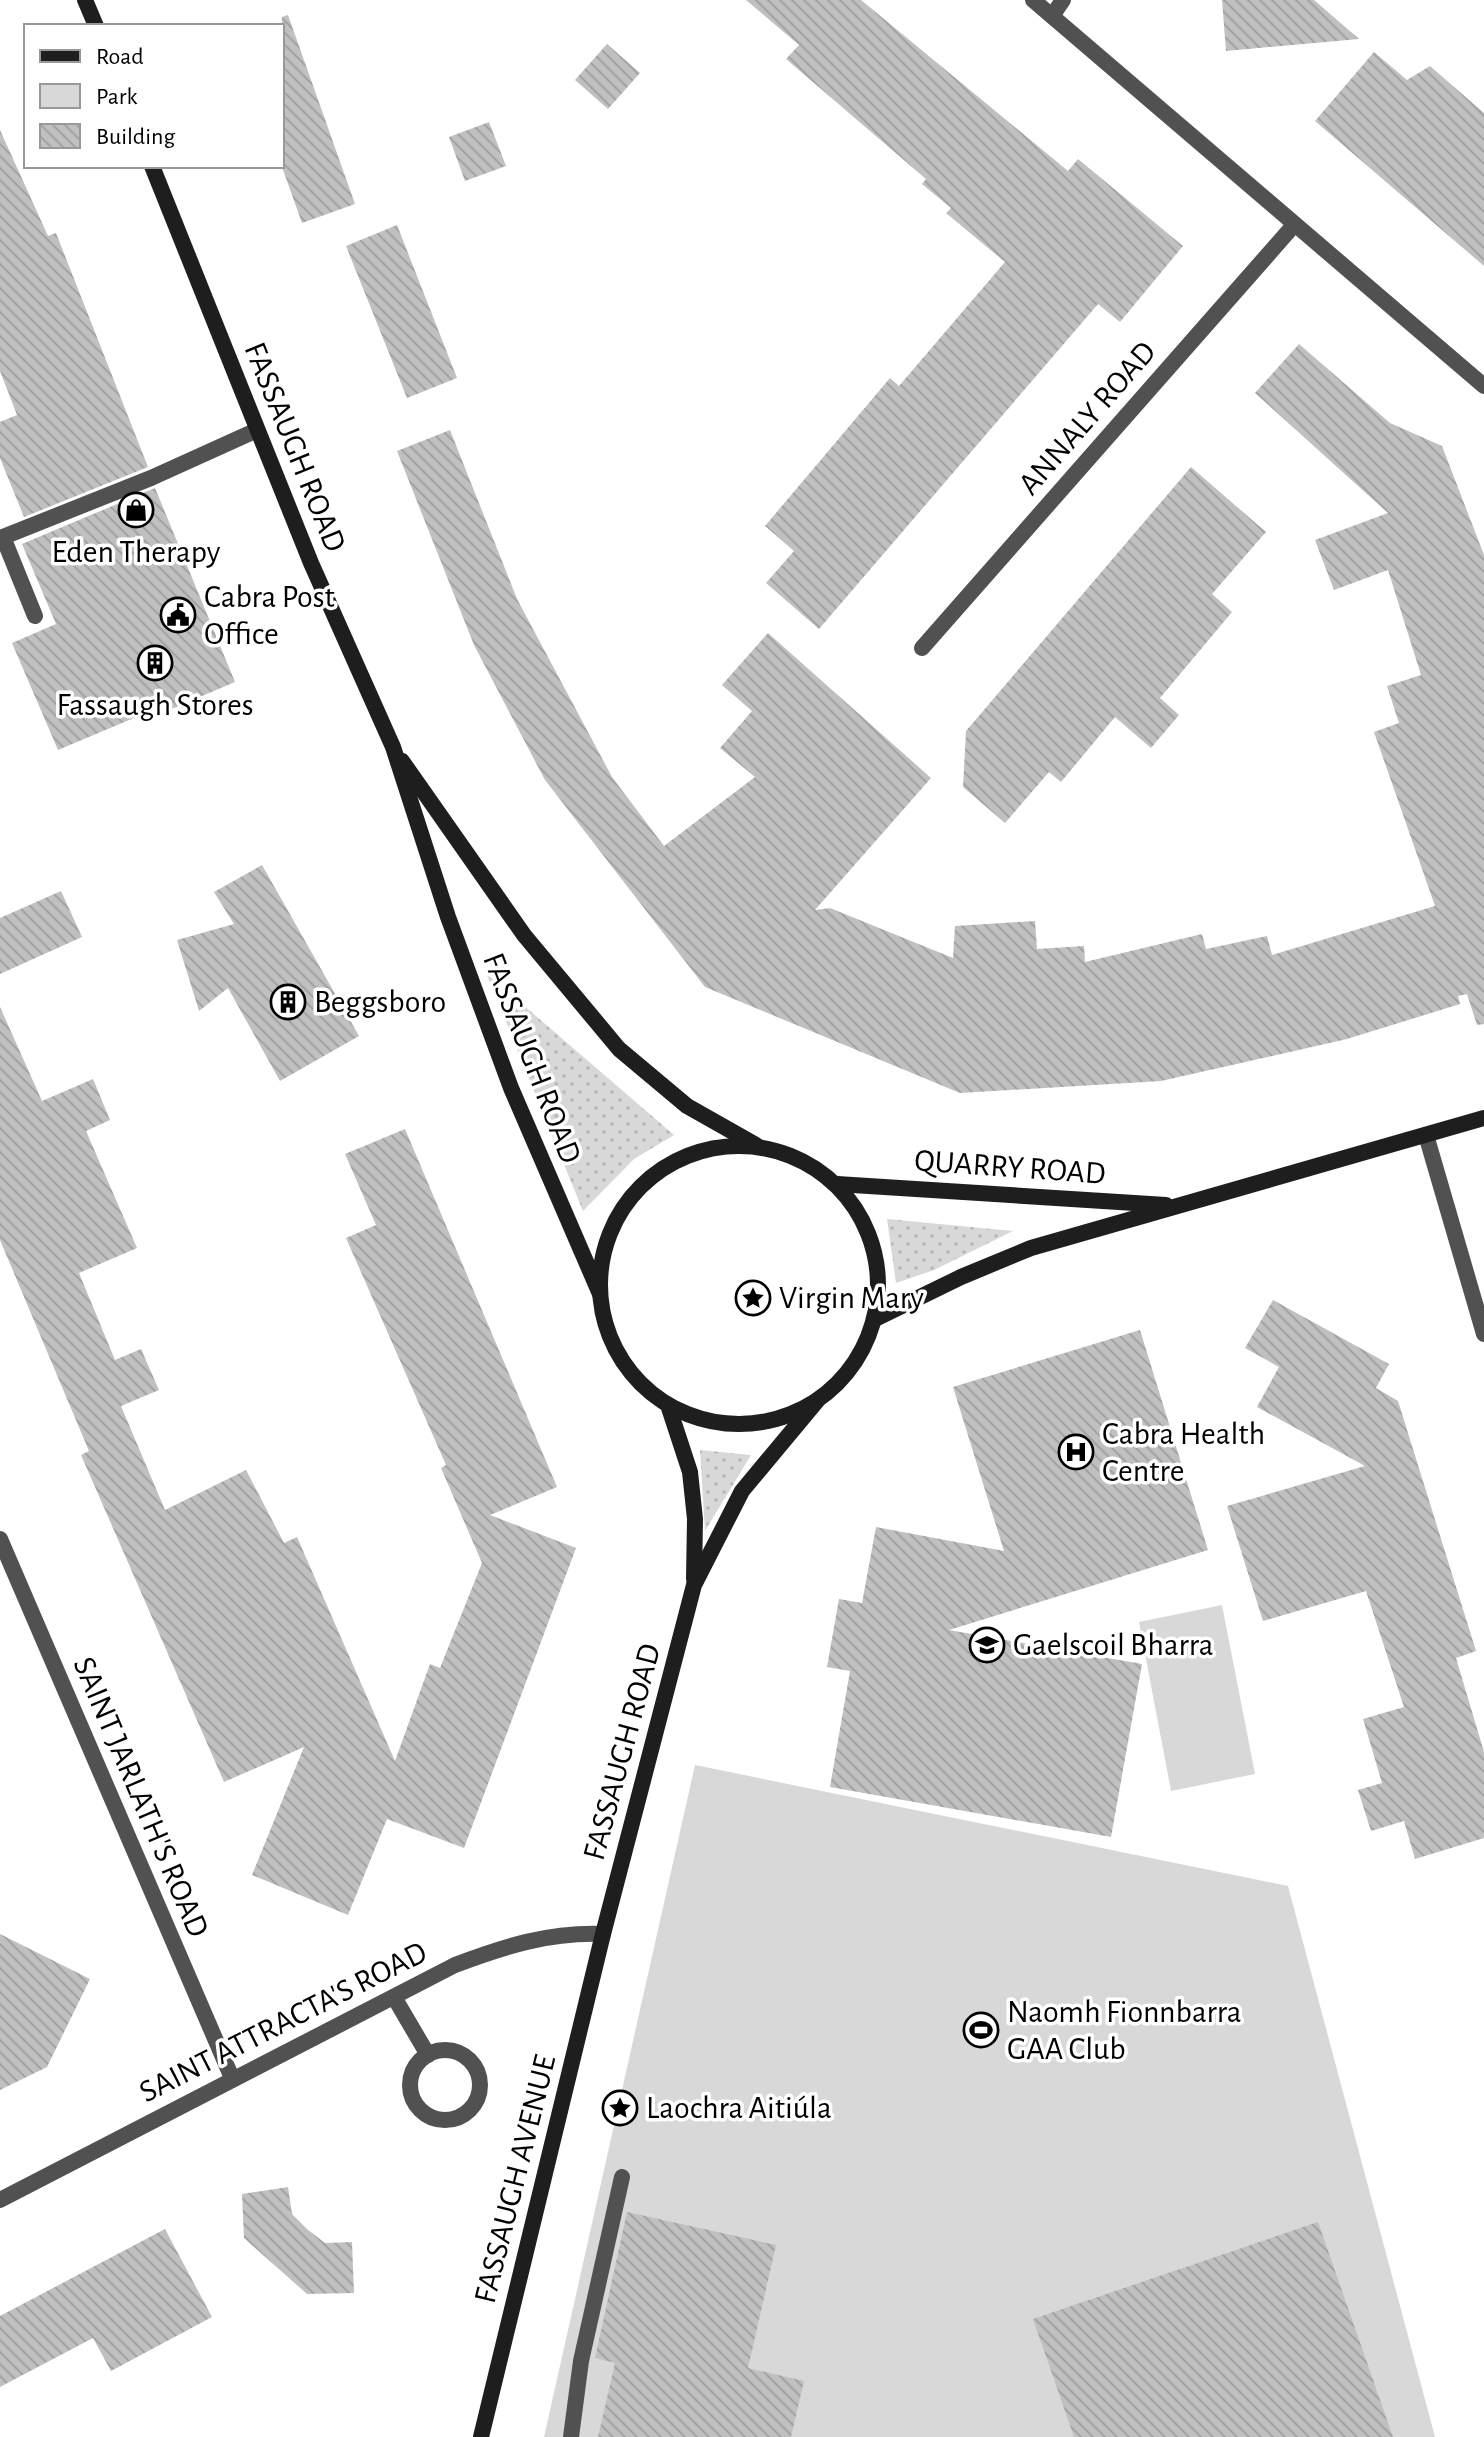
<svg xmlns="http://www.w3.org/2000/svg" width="1484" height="2437" viewBox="0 0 1484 2437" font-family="'Alegreya Sans',sans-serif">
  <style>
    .grass { fill: url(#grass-dots) }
    .park { fill: #d8d8d8 }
    .building { fill: url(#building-back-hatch) }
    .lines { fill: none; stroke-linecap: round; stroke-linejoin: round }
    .lane { stroke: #515151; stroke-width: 16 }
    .street { stroke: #515151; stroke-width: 16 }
    .secondary { stroke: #1e1e1e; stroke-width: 16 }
    .labels { text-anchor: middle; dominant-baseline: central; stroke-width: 7; stroke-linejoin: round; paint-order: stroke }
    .street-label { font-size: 32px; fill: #000; stroke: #fff }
    .poi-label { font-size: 32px; fill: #000; stroke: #fff; text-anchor: start }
  </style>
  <defs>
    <pattern id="grass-dots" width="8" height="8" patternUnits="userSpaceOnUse" patternTransform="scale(2)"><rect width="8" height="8" fill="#d8d8d8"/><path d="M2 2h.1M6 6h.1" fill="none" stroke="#b8b8b8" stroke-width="1.8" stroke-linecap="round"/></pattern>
    <pattern id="building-back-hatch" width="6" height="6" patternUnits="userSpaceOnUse" patternTransform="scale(2)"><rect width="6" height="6" fill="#c0c0c0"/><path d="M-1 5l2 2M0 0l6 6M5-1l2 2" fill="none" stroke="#a3a3a3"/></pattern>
  </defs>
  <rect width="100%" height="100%" fill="#fff"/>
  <g class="grass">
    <path d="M486,973L674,1135L634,1159L583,1211Z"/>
    <path d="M887,1219L1013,1231L934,1270L896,1283Z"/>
    <path d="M700,1450L751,1455L705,1531Z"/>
  </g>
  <g class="park">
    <path d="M1222,1605L1255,1774L1171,1791L1139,1622Z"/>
    <path d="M695,1765L1288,1886L1435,2437H544Z"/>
  </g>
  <g class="building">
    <path d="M746,0H861L1068,171L1078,159L1183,246L1120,322L1098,304L819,629L766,583L794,551L765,526L890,378L899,386L1005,262L946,213L951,208L922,184L926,179L786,59L799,45Z"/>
    <path d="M1222,0H1314L1359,39L1226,51Z"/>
    <path d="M288,15L355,204L302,223L282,167V17Z"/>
    <path d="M607,44L640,73L608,109L575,80Z"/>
    <path d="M1374,52L1407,80L1430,66L1484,113V266L1315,121Z"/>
    <path d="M489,122L506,166L465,181L449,137Z"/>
    <path d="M0,130L48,236L56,233L148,467L24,517L0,458V422L17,415L0,371Z"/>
    <path d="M397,225L457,378L407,398L346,246Z"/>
    <path d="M1299,344L1390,423L1442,446L1484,555V1024L1477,1025L1467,994L1458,996L1460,1004L1347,1039L1161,1081L960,1093L705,987L545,780L474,645L397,451L450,430L517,599L612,777L664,846L755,777L720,748L752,711L722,685L768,633L931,778L815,910L830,908L953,958L955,926L1035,921L1037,949L1084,946L1085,962L1202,934L1206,949L1267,936L1272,955L1435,906L1374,732L1399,723L1387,686L1421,675L1388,570L1334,590L1315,540L1388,513L1255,393Z"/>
    <path d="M1191,467L1266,532L1212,594L1232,612L1160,698L1179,715L1151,748L1115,717L1061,782L1049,772L1005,823L963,787L966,731Z"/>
    <path d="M155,488L235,682L162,713L160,707L58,750L12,643L56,624L22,544Z"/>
    <path d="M262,865L359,1036L280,1081L228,988L199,1011L177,940L234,924L214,892Z"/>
    <path d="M61,891L82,937L0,974V918Z"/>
    <path d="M0,1007L42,1101L93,1079L110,1120L86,1131L137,1248L79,1273L115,1360L141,1349L159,1390L121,1406L165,1510L246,1470L284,1543L297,1537L395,1761L430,1664L440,1668L482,1563L441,1468L446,1465L346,1238L376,1225L345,1154L405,1129L557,1487L490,1515L576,1548L464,1848L387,1819L348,1915L252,1875L304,1747L224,1782L81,1455L89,1451L0,1240Z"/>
    <path d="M1273,1300L1389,1364L1376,1388L1398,1401L1476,1651L1456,1658L1484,1752V1838L1415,1859L1404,1821L1371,1831L1358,1790L1382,1783L1363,1719L1404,1707L1366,1591L1263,1621L1227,1506L1365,1466L1257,1407L1279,1367L1245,1348Z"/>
    <path d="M1140,1330L1208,1550L949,1630L1142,1664L1111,1837L830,1787L850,1671L827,1667L839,1599L862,1603L876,1527L1004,1551L953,1387Z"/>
    <path d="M0,1934L90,1979L47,2067L0,2090Z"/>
    <path d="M288,2187L292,2214L308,2230L325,2243L352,2242L354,2293L307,2294L244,2238L242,2194Z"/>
    <path d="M627,2212L776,2245L748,2368L804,2381L791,2437H598L615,2363L595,2358Z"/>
    <path d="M1318,2222L1393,2437H1074L1033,2319Z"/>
    <path d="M165,2229L212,2317L111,2371L93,2338L0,2387V2316Z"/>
  </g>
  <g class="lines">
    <g class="lane">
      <path d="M35,616L3,537L151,478L257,430"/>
      <path d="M394,1997L428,2055"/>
      <circle cx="445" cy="2085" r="35"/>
      <path d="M571,2437L581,2361L622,2177"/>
    </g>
    <g class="street">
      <path d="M1033,0L1484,386"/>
      <path d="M1052,16L1063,0"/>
      <path d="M922,648L1294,225"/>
      <path d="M1426,1135L1484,1334"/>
      <path d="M0,1539L232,2078"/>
      <path d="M0,2200L455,1965C505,1946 550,1932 603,1934"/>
    </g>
    <g class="secondary">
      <path d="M85,0L96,26"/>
      <path d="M152,166L311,563L393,747L448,917L511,1088L600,1294"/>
      <path d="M402,761L524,935L619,1049L687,1106L756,1145"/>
      <circle cx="739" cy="1285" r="139"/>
      <path d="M837,1184L1166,1205"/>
      <path d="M875,1319L961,1277L1031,1248L1484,1118"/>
      <path d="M668,1405L690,1472L695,1519L694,1579"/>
      <path d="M481,2437L603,1934L694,1585L742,1491L817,1401"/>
    </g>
  </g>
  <defs>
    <g id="shop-ring" transform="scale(1.8)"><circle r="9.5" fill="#fff" stroke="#000" stroke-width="1.5"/><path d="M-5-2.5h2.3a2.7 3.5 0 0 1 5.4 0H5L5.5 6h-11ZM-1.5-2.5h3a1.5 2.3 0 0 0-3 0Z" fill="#000"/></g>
    <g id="civic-ring" transform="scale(1.8)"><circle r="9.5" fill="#fff" stroke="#000" stroke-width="1.5"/><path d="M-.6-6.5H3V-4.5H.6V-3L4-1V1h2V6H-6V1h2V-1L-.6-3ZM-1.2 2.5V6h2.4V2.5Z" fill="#000"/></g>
    <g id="building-ring" transform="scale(1.8)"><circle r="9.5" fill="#fff" stroke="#000" stroke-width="1.5"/><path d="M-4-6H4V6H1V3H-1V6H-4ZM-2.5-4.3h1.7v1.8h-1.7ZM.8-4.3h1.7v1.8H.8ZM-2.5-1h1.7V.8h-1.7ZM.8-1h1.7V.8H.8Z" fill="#000"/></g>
    <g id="sight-ring" transform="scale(1.8)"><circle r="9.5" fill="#fff" stroke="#000" stroke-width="1.5"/><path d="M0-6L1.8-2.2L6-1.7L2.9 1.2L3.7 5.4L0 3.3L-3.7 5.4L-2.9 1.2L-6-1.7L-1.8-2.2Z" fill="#000"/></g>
    <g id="hospital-ring" transform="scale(1.8)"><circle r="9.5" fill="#fff" stroke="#000" stroke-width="1.5"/><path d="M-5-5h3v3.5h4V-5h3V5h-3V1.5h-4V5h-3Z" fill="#000"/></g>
    <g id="school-ring" transform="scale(1.8)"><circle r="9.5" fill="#fff" stroke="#000" stroke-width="1.5"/><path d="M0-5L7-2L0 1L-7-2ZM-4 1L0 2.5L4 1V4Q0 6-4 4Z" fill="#000"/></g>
    <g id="stadium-ring" transform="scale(1.8)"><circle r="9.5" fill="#fff" stroke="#000" stroke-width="1.5"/><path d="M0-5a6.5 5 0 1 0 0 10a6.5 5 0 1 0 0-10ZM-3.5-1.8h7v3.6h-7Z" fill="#000"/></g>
  </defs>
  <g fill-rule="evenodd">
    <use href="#shop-ring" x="136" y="510"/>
    <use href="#civic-ring" x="178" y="615"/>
    <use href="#building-ring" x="155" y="663"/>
    <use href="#building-ring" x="288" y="1002"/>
    <use href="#sight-ring" x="753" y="1298"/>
    <use href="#hospital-ring" x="1076" y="1452"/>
    <use href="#school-ring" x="987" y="1645"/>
    <use href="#stadium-ring" x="981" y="2030"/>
    <use href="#sight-ring" x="620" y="2108"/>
  </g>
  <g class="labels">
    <g class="street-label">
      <text transform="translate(1087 418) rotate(-49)">ANNALY ROAD</text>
      <text transform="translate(295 447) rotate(68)">FASSAUGH ROAD</text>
      <text transform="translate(532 1058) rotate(69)">FASSAUGH ROAD</text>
      <text transform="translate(1010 1167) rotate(4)">QUARRY ROAD</text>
      <text transform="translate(622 1752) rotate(-75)">FASSAUGH ROAD</text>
      <text transform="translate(141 1797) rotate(67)">SAINT JARLATH'S ROAD</text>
      <text transform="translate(283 2022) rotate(-27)">SAINT ATTRACTA'S ROAD</text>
      <text transform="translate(515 2179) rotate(-76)">FASSAUGH AVENUE</text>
    </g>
    <g class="poi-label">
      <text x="136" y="552" text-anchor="middle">Eden Therapy</text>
      <text x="204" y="597">Cabra Post<tspan x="204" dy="37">Office</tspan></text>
      <text x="155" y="705" text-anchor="middle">Fassaugh Stores</text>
      <text x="314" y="1002">Beggsboro</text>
      <text x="779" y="1298">Virgin Mary</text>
      <text x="1102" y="1434">Cabra Health<tspan x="1102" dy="37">Centre</tspan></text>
      <text x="1013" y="1645">Gaelscoil Bharra</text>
      <text x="1007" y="2012">Naomh Fionnbarra<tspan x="1007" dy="37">GAA Club</tspan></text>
      <text x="646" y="2108">Laochra Aitiúla</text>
    </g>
  </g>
  <rect x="24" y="24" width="260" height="144" fill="#ffffff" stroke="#999999" stroke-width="2"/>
  <rect x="40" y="50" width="40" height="12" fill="#1e1e1e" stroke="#999999" stroke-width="2"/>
  <text x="96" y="64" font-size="24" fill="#000000">Road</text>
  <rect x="40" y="84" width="40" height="24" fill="#d8d8d8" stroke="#999999" stroke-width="2"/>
  <text x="96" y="104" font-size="24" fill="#000000">Park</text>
  <rect x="40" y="124" width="40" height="24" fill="url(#building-back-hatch)" stroke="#999999" stroke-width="2"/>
  <text x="96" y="144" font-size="24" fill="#000000">Building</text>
</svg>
